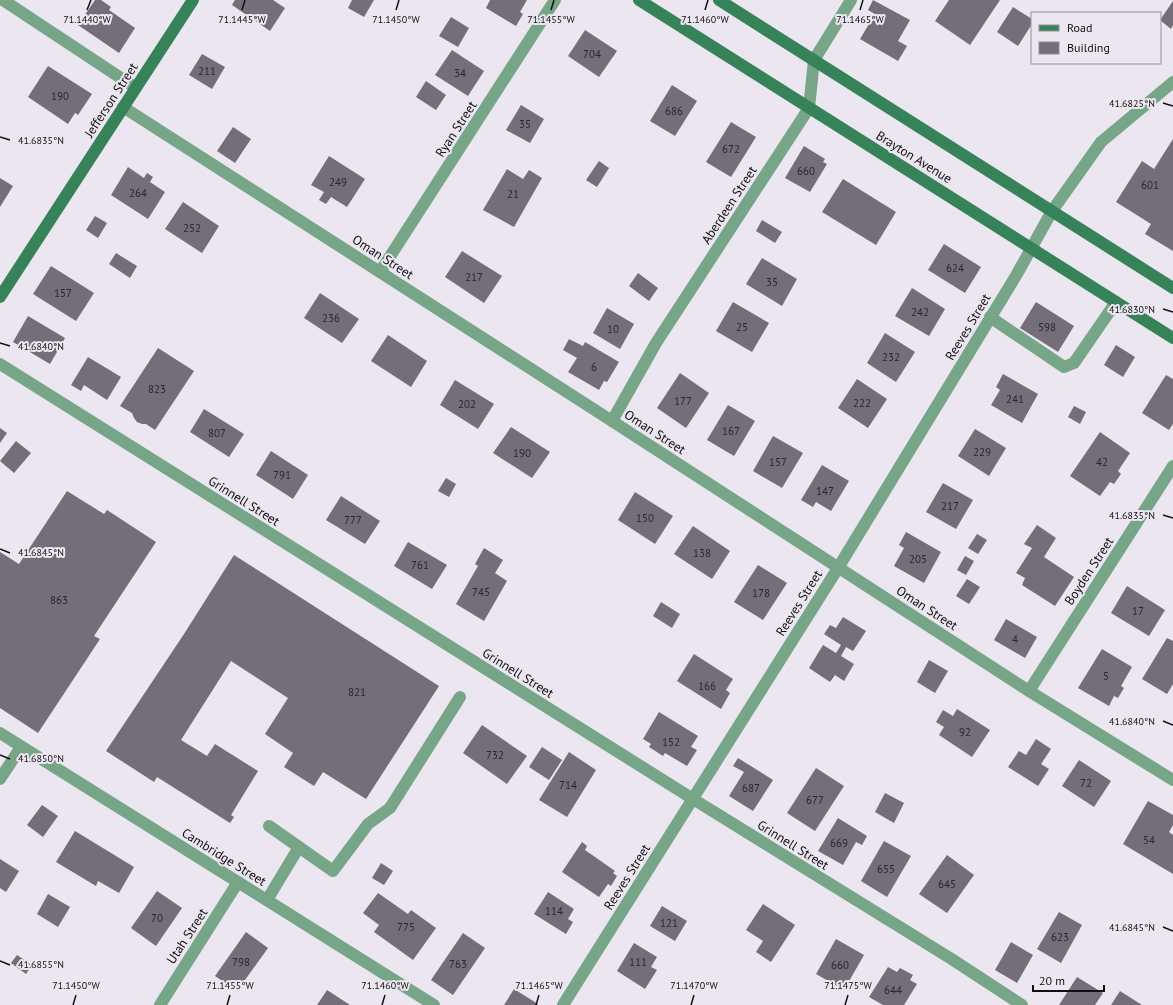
<svg xmlns="http://www.w3.org/2000/svg" width="1173" height="1005" viewBox="0 0 1173 1005" font-family="'PT Sans',sans-serif">
  <style>
    .building { fill: #736e77 }
    .lines { fill: none; stroke-linecap: round; stroke-linejoin: round }
    .lane { stroke: #76a587; stroke-width: 12 }
    .street { stroke: #76a587; stroke-width: 12 }
    .secondary { stroke: #368359; stroke-width: 12 }
    .ticks { fill: none; stroke: #110f12; stroke-width: 1.5 }
    .labels { text-anchor: middle; dominant-baseline: central; stroke-width: 4; stroke-linejoin: round; paint-order: stroke }
    .number-label { font-size: 11px; fill: #2a272b }
    .street-label { font-size: 13px; fill: #110f12; stroke: #ece6f0 }
    .ticks-label { font-size: 10px; text-anchor: middle; fill: #110f12; stroke: #ece6f0; stroke-width: 4; stroke-linejoin: round; paint-order: stroke }
  </style>
  <rect width="100%" height="100%" fill="#ece6f0"/>
  <g class="building">
    <path d="M95,0H101L111,7L109,10L135,28L119,53L78,25Z"/>
    <path d="M235,0H273L285,8L270,31L232,5Z"/>
    <path d="M352,0H374L364,17L348,8Z"/>
    <path d="M490,0H527L520,12L523,14L516,26L486,8Z"/>
    <path d="M873,0L910,20L898,41L907,46L898,61L860,39L875,14L868,10Z"/>
    <path d="M949,0H1000L970,45L935,21Z"/>
    <path d="M1173,1V25L1171,29L1160,20Z"/>
    <path d="M1013,7L1032,19V24L1018,46L997,32Z"/>
    <path d="M451,17L469,28L458,47L439,36Z"/>
    <path d="M585,30L617,51L599,77L568,56Z"/>
    <path d="M452,50L484,71L468,96L435,75Z"/>
    <path d="M202,54L225,67L212,89L189,75Z"/>
    <path d="M48,66L92,94L78,115L75,113L68,124L28,97Z"/>
    <path d="M426,81L446,95L436,110L416,97Z"/>
    <path d="M672,85L697,101L675,136L650,121Z"/>
    <path d="M521,105L544,119L530,143L506,130Z"/>
    <path d="M731,122L756,137L731,177L706,162Z"/>
    <path d="M233,127L251,139L235,163L217,151Z"/>
    <path d="M1173,139V251L1145,234L1151,224L1116,202L1142,161L1154,169Z"/>
    <path d="M804,146L825,159L823,162L827,164L810,192L785,178Z"/>
    <path d="M329,156L365,179L347,207L331,197L326,204L319,200L324,192L311,185Z"/>
    <path d="M599,161L609,168L597,187L586,180Z"/>
    <path d="M128,167L144,178L147,173L153,177L150,182L165,192L148,219L111,195Z"/>
    <path d="M507,169L523,179L529,170L542,178L514,227L483,210Z"/>
    <path d="M0,178L13,186L0,207Z"/>
    <path d="M843,179L896,212L876,245L822,212Z"/>
    <path d="M183,202L219,226L202,253L165,229Z"/>
    <path d="M95,216L107,223L98,238L86,230Z"/>
    <path d="M762,220L782,232L775,243L756,231Z"/>
    <path d="M944,244L981,267L965,293L928,270Z"/>
    <path d="M462,251L502,276L484,303L445,277Z"/>
    <path d="M116,253L137,266L130,278L109,264Z"/>
    <path d="M762,258L797,279L782,306L746,284Z"/>
    <path d="M51,266L94,293L76,321L33,294Z"/>
    <path d="M638,273L658,288L649,301L629,286Z"/>
    <path d="M912,288L945,309L929,336L895,316Z"/>
    <path d="M320,293L359,319L342,343L304,318Z"/>
    <path d="M733,302L769,323L752,352L716,331Z"/>
    <path d="M1036,302L1074,326L1058,352L1020,328Z"/>
    <path d="M607,308L634,324L620,349L593,333Z"/>
    <path d="M28,316L65,338L50,364L13,342Z"/>
    <path d="M885,333L915,352L896,382L867,363Z"/>
    <path d="M388,335L427,361L411,387L371,361Z"/>
    <path d="M569,339L583,346L585,342L619,362L607,382L604,381L599,390L568,372L577,358L563,350Z"/>
    <path d="M1116,345L1135,357L1123,377L1104,365Z"/>
    <path d="M158,348L194,371L155,430L146,424H142L137,422L134,418L132,413L120,406Z"/>
    <path d="M88,357L121,377L107,400L84,385L81,391L71,385Z"/>
    <path d="M680,373L709,393L686,428L657,408Z"/>
    <path d="M1003,374L1038,394L1022,423L991,405L1000,390L996,387Z"/>
    <path d="M1166,375L1173,379V424L1169,430L1142,413Z"/>
    <path d="M857,379L887,399L868,428L838,408Z"/>
    <path d="M455,380L494,404L478,429L440,405Z"/>
    <path d="M728,405L755,421L734,456L707,440Z"/>
    <path d="M1074,406L1086,412L1080,424L1068,417Z"/>
    <path d="M204,409L244,434L229,457L190,432Z"/>
    <path d="M511,427L550,452L532,478L493,453Z"/>
    <path d="M0,428L7,433L0,443Z"/>
    <path d="M975,429L1006,448L989,476L958,456Z"/>
    <path d="M1100,432L1130,453L1118,471L1121,474L1114,484L1110,482L1100,496L1070,476Z"/>
    <path d="M773,436L803,453L782,488L753,471Z"/>
    <path d="M16,441L31,453L14,473L0,461Z"/>
    <path d="M271,451L308,475L293,499L256,475Z"/>
    <path d="M822,465L849,481L831,511L816,502L813,507L801,500Z"/>
    <path d="M446,478L456,484L449,497L438,491Z"/>
    <path d="M943,483L973,500L956,529L926,512Z"/>
    <path d="M67,491L104,514L107,510L156,542L94,636L100,639L38,733L0,708V552L19,564Z"/>
    <path d="M635,492L673,516L655,544L618,520Z"/>
    <path d="M341,496L380,521L365,544L326,520Z"/>
    <path d="M1037,525L1056,538L1044,557L1074,577L1055,606L1022,585L1025,578L1016,573L1032,548L1024,544Z"/>
    <path d="M693,526L730,551L712,579L674,554Z"/>
    <path d="M906,532L941,552L924,583L894,566L904,548L899,545Z"/>
    <path d="M977,534L987,540L978,554L968,548Z"/>
    <path d="M408,542L447,565L432,589L394,566Z"/>
    <path d="M484,548L503,560L495,573L507,581L484,621L456,604L478,566L475,564Z"/>
    <path d="M234,555L439,686L366,799L323,772L314,786L284,767L293,753L265,734L288,698L231,661L181,740L207,756L215,744L258,771L231,815L234,817L230,823L157,777L154,782L106,751L184,634Z"/>
    <path d="M965,556L974,561L966,575L957,570Z"/>
    <path d="M758,565L787,583L763,620L734,602Z"/>
    <path d="M967,579L980,587L969,604L956,596Z"/>
    <path d="M1127,586L1165,610L1149,636L1111,613Z"/>
    <path d="M661,602L680,614L672,628L653,616Z"/>
    <path d="M843,617L866,631L853,651L846,647L841,656L854,664L844,681L835,675L830,682L809,668L823,645L836,653L841,645L824,634L830,625L836,628Z"/>
    <path d="M1006,619L1037,637L1025,658L994,640Z"/>
    <path d="M1167,638L1173,641V684L1167,694L1142,679Z"/>
    <path d="M1102,649L1132,667L1121,686L1124,688L1118,698L1114,696L1109,706L1078,688Z"/>
    <path d="M694,654L733,679L726,690L730,693L721,709L677,681Z"/>
    <path d="M929,660L948,671L935,693L917,682Z"/>
    <path d="M957,709L990,730L972,757L939,735L944,727L936,722L943,710L953,716Z"/>
    <path d="M659,712L698,736L691,747L697,750L687,766L665,753L663,756L649,747L651,744L643,739Z"/>
    <path d="M482,725L527,756L507,784L463,753Z"/>
    <path d="M1036,739L1051,749L1041,764L1049,769L1038,786L1008,767L1019,751L1026,755Z"/>
    <path d="M542,747L562,760L549,780L529,767Z"/>
    <path d="M569,752L596,770L567,817L539,800Z"/>
    <path d="M738,758L773,780L753,811L729,796L744,772L733,766Z"/>
    <path d="M1079,760L1111,781L1094,807L1062,786Z"/>
    <path d="M816,768L844,786L815,831L787,813Z"/>
    <path d="M885,793L904,803L894,823L875,812Z"/>
    <path d="M1148,801L1173,815V825L1169,832L1173,835V874L1123,844Z"/>
    <path d="M42,805L58,816L43,837L27,825Z"/>
    <path d="M838,818L867,836L862,845L856,842L843,865L818,851Z"/>
    <path d="M75,831L134,867L119,893L98,881L96,886L56,862Z"/>
    <path d="M884,841L911,856L887,897L861,881Z"/>
    <path d="M582,842L587,846L585,850L615,871L613,873L617,876L611,886L608,884L599,897L562,872Z"/>
    <path d="M947,855L974,875L947,913L919,894Z"/>
    <path d="M0,859L19,871L6,892L0,888Z"/>
    <path d="M381,863L393,871L384,885L372,878Z"/>
    <path d="M157,891L182,908L156,946L131,928Z"/>
    <path d="M548,892L574,909L568,919L573,922L566,934L534,914Z"/>
    <path d="M378,893L408,914L411,910L436,928L413,960L374,932L379,925L363,913Z"/>
    <path d="M48,894L70,907L58,927L37,914Z"/>
    <path d="M763,904L795,925L771,962L756,952L763,941L746,930Z"/>
    <path d="M662,906L687,921L675,941L650,926Z"/>
    <path d="M1059,912L1082,925L1061,963L1037,949Z"/>
    <path d="M246,932L268,948L237,991L215,976Z"/>
    <path d="M463,933L485,948L453,995L431,980Z"/>
    <path d="M836,939L864,955L844,990L816,974Z"/>
    <path d="M1011,942L1033,955L1017,983L995,970Z"/>
    <path d="M634,943L657,957L651,967L657,970L645,989L617,971Z"/>
    <path d="M17,955L32,965L26,974L11,963Z"/>
    <path d="M888,967L897,972L900,968L913,975L910,980L917,984L904,1005H883L869,997Z"/>
    <path d="M1077,977L1103,993L1095,1005H1059Z"/>
    <path d="M514,989L538,1004L537,1005H504Z"/>
    <path d="M327,990L350,1005H317Z"/>
    <path d="M1120,991L1142,1005H1111Z"/>
  </g>
  <g class="lines">
    <g class="lane">
      <path d="M1052,211L1101,142L1173,82"/>
      <path d="M990,317L1064,367L1074,363L1116,302"/>
      <path d="M269,826L333,871L368,824L390,808L460,697"/>
      <path d="M267,900L299,847"/>
    </g>
    <g class="street">
      <path d="M3,0L136,88"/>
      <path d="M123,107L612,421L1029,691L1173,780"/>
      <path d="M380,272L555,0"/>
      <path d="M0,364L693,799L950,958L1022,1005"/>
      <path d="M612,421L656,343L809,108L814,60L851,0"/>
      <path d="M1029,691L1173,466"/>
      <path d="M0,733L434,1005"/>
      <path d="M0,779L21,747"/>
      <path d="M160,1005L238,882"/>
      <path d="M563,1005L838,568L1017,274L1052,211"/>
    </g>
    <g class="secondary">
      <path d="M639,0L1173,338"/>
      <path d="M719,0L1173,288"/>
      <path d="M0,297L193,0"/>
    </g>
  </g>
  <path class="ticks" d="M87,10L91,0M242,10L245,0M396,10L399,0M551,10L554,0M705,10L708,0M860,10L863,0M1163,103L1173,106M0,137L10,140M1163,309L1173,312M0,343L10,346M1163,515L1173,518M0,549L10,553M1163,721L1173,725M0,755L10,759M1163,927L1173,931M0,961L10,965M73,1005L76,995M227,1005L230,995M382,1005L385,995M536,1005L539,995M691,1005L694,995M845,1005L848,995"/>
  <g class="labels">
    <g class="number-label">
      <text x="592" y="54">704</text>
      <text x="207" y="71">211</text>
      <text x="460" y="73">34</text>
      <text x="60" y="96">190</text>
      <text x="674" y="111">686</text>
      <text x="525" y="124">35</text>
      <text x="731" y="149">672</text>
      <text x="806" y="171">660</text>
      <text x="338" y="182">249</text>
      <text x="1150" y="185">601</text>
      <text x="138" y="193">264</text>
      <text x="513" y="194">21</text>
      <text x="192" y="228">252</text>
      <text x="955" y="268">624</text>
      <text x="474" y="277">217</text>
      <text x="772" y="282">35</text>
      <text x="63" y="293">157</text>
      <text x="920" y="312">242</text>
      <text x="331" y="318">236</text>
      <text x="742" y="327">25</text>
      <text x="1047" y="327">598</text>
      <text x="613" y="329">10</text>
      <text x="891" y="357">232</text>
      <text x="594" y="367">6</text>
      <text x="157" y="389">823</text>
      <text x="1015" y="399">241</text>
      <text x="683" y="401">177</text>
      <text x="862" y="403">222</text>
      <text x="467" y="404">202</text>
      <text x="731" y="431">167</text>
      <text x="217" y="433">807</text>
      <text x="982" y="452">229</text>
      <text x="522" y="453">190</text>
      <text x="778" y="462">157</text>
      <text x="1102" y="462">42</text>
      <text x="282" y="475">791</text>
      <text x="825" y="491">147</text>
      <text x="950" y="506">217</text>
      <text x="645" y="518">150</text>
      <text x="353" y="520">777</text>
      <text x="702" y="553">138</text>
      <text x="918" y="559">205</text>
      <text x="420" y="565">761</text>
      <text x="481" y="592">745</text>
      <text x="761" y="593">178</text>
      <text x="59" y="600">863</text>
      <text x="1138" y="611">17</text>
      <text x="1015" y="639">4</text>
      <text x="1106" y="676">5</text>
      <text x="707" y="686">166</text>
      <text x="357" y="692">821</text>
      <text x="965" y="732">92</text>
      <text x="671" y="742">152</text>
      <text x="495" y="755">732</text>
      <text x="1086" y="783">72</text>
      <text x="568" y="785">714</text>
      <text x="751" y="788">687</text>
      <text x="815" y="800">677</text>
      <text x="1149" y="840">54</text>
      <text x="839" y="843">669</text>
      <text x="886" y="869">655</text>
      <text x="947" y="884">645</text>
      <text x="554" y="911">114</text>
      <text x="157" y="918">70</text>
      <text x="669" y="923">121</text>
      <text x="406" y="927">775</text>
      <text x="1060" y="937">623</text>
      <text x="241" y="962">798</text>
      <text x="638" y="962">111</text>
      <text x="458" y="964">763</text>
      <text x="840" y="965">660</text>
      <text x="893" y="990">644</text>
    </g>
    <g class="street-label">
      <text transform="translate(111 100) rotate(-57)">Jefferson Street</text>
      <text transform="translate(456 129) rotate(-57)">Ryan Street</text>
      <text transform="translate(914 157) rotate(32)">Brayton Avenue</text>
      <text transform="translate(729 205) rotate(-57)">Aberdeen Street</text>
      <text transform="translate(383 257) rotate(33)">Oman Street</text>
      <text transform="translate(968 327) rotate(-59)">Reeves Street</text>
      <text transform="translate(655 432) rotate(33)">Oman Street</text>
      <text transform="translate(244 501) rotate(32)">Grinnell Street</text>
      <text transform="translate(1089 571) rotate(-57)">Boyden Street</text>
      <text transform="translate(799 603) rotate(-58)">Reeves Street</text>
      <text transform="translate(927 608) rotate(33)">Oman Street</text>
      <text transform="translate(518 673) rotate(32)">Grinnell Street</text>
      <text transform="translate(793 845) rotate(32)">Grinnell Street</text>
      <text transform="translate(224 857) rotate(32)">Cambridge Street</text>
      <text transform="translate(627 877) rotate(-58)">Reeves Street</text>
      <text transform="translate(187 936) rotate(-57)">Utah Street</text>
    </g>
  </g>
  <g class="ticks-label">
    <text x="87" y="23">71.1440°W</text>
    <text x="242" y="23">71.1445°W</text>
    <text x="396" y="23">71.1450°W</text>
    <text x="551" y="23">71.1455°W</text>
    <text x="705" y="23">71.1460°W</text>
    <text x="860" y="23">71.1465°W</text>
    <text x="1132" y="107">41.6825°N</text>
    <text x="41" y="144">41.6835°N</text>
    <text x="1132" y="313">41.6830°N</text>
    <text x="41" y="350">41.6840°N</text>
    <text x="1132" y="519">41.6835°N</text>
    <text x="41" y="556">41.6845°N</text>
    <text x="1132" y="725">41.6840°N</text>
    <text x="41" y="762">41.6850°N</text>
    <text x="1132" y="931">41.6845°N</text>
    <text x="41" y="968">41.6855°N</text>
    <text x="230" y="989">71.1455°W</text>
    <text x="848" y="989">71.1475°W</text>
    <text x="76" y="989">71.1450°W</text>
    <text x="385" y="989">71.1460°W</text>
    <text x="539" y="989">71.1465°W</text>
    <text x="694" y="989">71.1470°W</text>
  </g>
  <rect x="1031" y="12" width="130" height="52" fill="#ece6f0" stroke="#949097"/>
  <rect x="1039" y="25" width="20" height="6" fill="#368359" stroke="#949097"/>
  <text x="1067" y="32" font-size="12" fill="#110f12">Road</text>
  <rect x="1039" y="42" width="20" height="12" fill="#736e77" stroke="#949097"/>
  <text x="1067" y="52" font-size="12" fill="#110f12">Building</text>
  <path d="M1033 985v6h71v-6" fill="none" stroke="#110f12" stroke-width="2"/>
  <text x="1039" y="985" font-size="12" fill="#110f12" stroke="#ece6f0" stroke-width="3" paint-order="stroke">20 m</text>
</svg>
